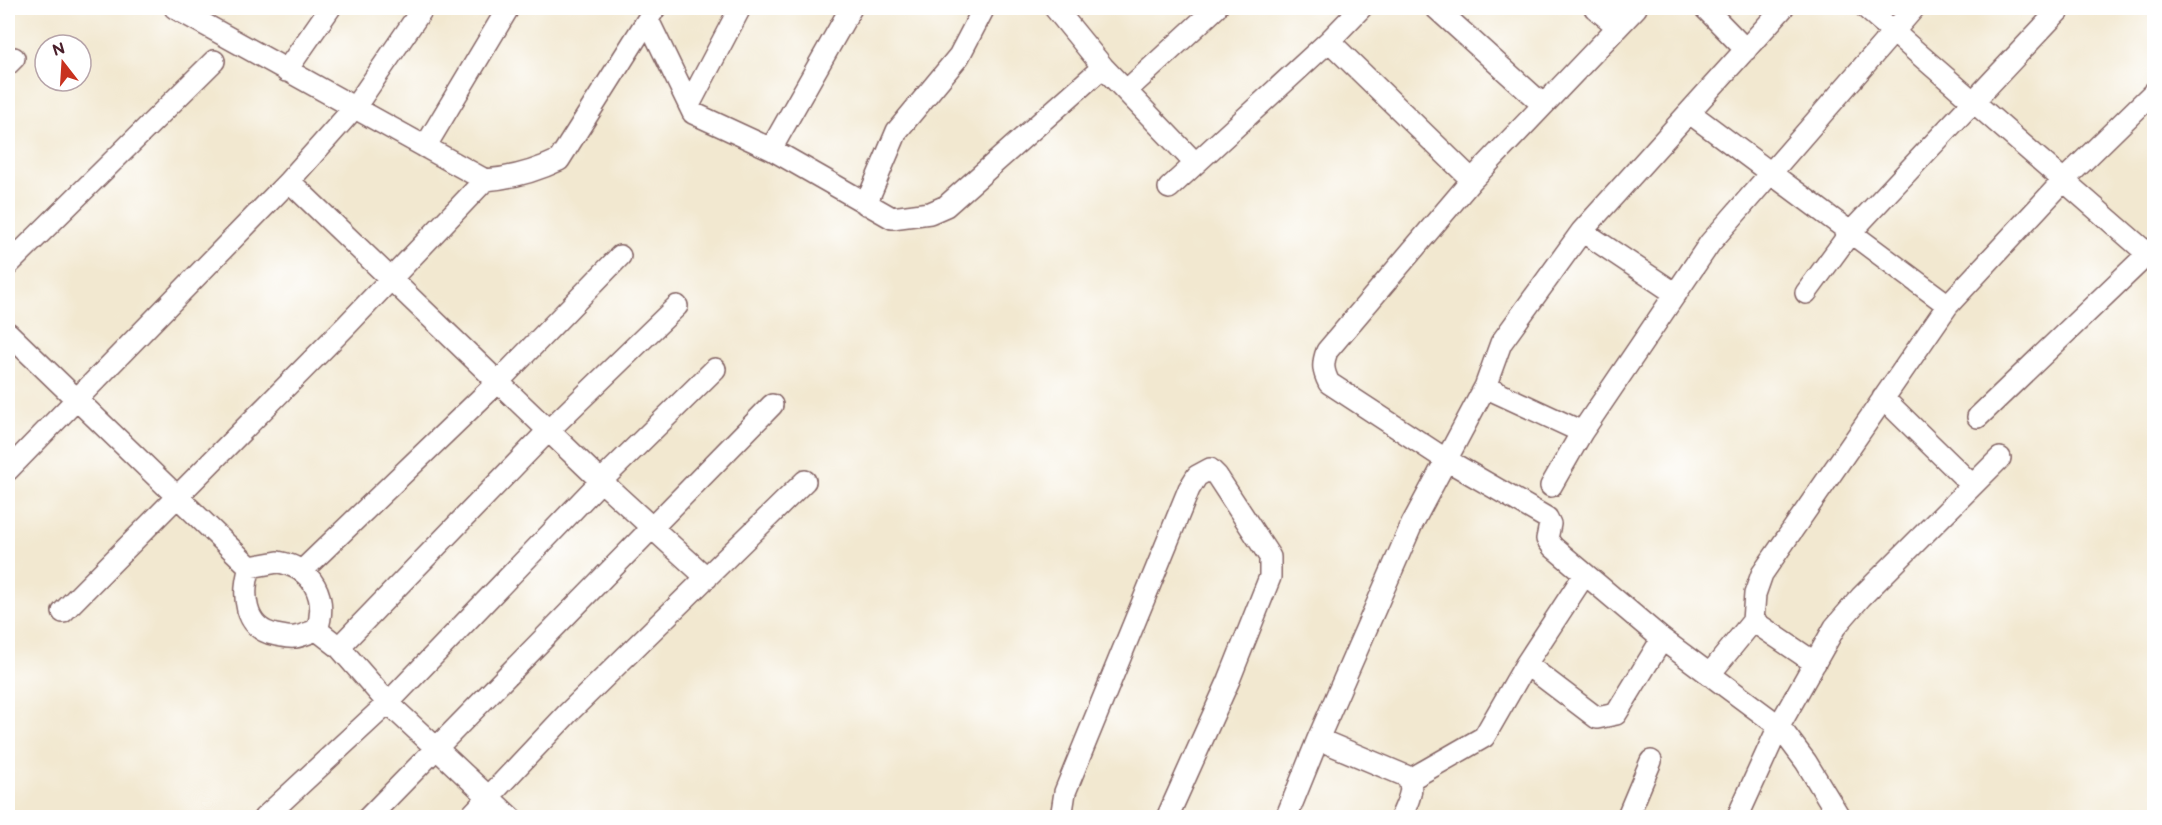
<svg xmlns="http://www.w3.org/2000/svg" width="2162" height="825" viewBox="0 0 2162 825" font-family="'Balsamiq Sans',sans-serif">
  <rect width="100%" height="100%" fill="#fff"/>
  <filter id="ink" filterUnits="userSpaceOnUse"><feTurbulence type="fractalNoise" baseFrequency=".0167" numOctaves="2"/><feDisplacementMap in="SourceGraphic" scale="12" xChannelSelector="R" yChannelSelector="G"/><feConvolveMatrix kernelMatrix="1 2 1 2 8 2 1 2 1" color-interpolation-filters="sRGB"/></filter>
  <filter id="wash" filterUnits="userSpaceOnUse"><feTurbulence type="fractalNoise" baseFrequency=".008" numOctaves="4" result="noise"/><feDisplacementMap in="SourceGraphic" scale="24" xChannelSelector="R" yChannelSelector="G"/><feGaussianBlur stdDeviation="1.35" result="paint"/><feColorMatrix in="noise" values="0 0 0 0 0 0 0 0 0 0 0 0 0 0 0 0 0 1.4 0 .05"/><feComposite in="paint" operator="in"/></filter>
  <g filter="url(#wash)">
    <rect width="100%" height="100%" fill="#f2e8d0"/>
  </g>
  <g filter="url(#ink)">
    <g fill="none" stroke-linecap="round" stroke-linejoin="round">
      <defs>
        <path id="minor" d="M 175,8 L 485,180 C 512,178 534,172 559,160 L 655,8
          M 1055,8 L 1103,67 L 1126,91 L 1216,8
          M 1436,8 L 1542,104
          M 1595,8 L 1617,26
          M 1636,8 L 1472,180 L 1327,351 C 1322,364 1323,371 1329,383 L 1445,459 L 1547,518 L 1550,524 L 1547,539 L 1553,547 L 1662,639 L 1779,726 L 1806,762 L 1840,818
          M 1705,8 L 1746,50
          M 1866,8 L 2148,254
          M 648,20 L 693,113 L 771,149 L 892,218 L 930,213 L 946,206 L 1103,67
          M 1329,41 L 1472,180
          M 8,64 L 14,58
          M 286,71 L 330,8
          M 1126,91 L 1195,163
          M 689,105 L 740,8
          M 1690,113 L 1948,305
          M 425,147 L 507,10
          M 771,149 L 851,8
          M 289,181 L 601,481 L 707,578
          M 1169,188 L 1329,41 L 1361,8
          M 866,204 L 897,131 L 959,56 L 984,8
          M 1582,231 L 1676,294
          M 8,265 L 214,61
          M 1806,293 L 1850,233 L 2061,8
          M 8,333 L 250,567
          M 1485,387 L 1582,432
          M 1883,398 L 1972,485
          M 1978,417 L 2154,248
          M 8,470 L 289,181 L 355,107 L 423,8
          M 1551,486 L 1582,432 L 1710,243 L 1914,8
          M 278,562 C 313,568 328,597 317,630 C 310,632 302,636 295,637 C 289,638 282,636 276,635 C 243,629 242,593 250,567 Z
          M 303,570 L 499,381 L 620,256
          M 63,612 L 347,325 L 485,180
          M 1753,621 L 1815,663
          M 317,630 L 339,647 L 388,703 L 511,818
          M 339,647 L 548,431 L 677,306
          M 1526,664 L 1597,718 L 1616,714 L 1662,639
          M 1709,675 L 1753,621 L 1755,594 L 1762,574 L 1948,305 L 2065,179 L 2154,92
          M 1318,739 L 1412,524 L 1485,387 L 1501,343 L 1582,231 L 1783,8
          M 1409,780 L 1484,737 L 1526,664 L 1585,574
          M 264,818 L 388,703 L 601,481 L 715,369
          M 368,818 L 772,405
          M 469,818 L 567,714 L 805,481
          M 1061,818 L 1065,792 L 1189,489 L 1197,476 L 1210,469 L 1217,476 L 1270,557 L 1270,577 L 1229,680 L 1167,818
          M 1286,818 L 1318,739 L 1406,776 C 1417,788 1406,804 1401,818
          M 1627,818 L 1651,761
          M 1737,818 L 1779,726 L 1835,627 L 1861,597 L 2000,458"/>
      </defs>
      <use href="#minor" stroke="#856565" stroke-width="24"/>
      <use href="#minor" stroke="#fff" stroke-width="21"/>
    </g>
  </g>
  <rect width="2162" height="825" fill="none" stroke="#fff" stroke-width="30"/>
  <g transform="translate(63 63) rotate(343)"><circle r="28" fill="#ffffff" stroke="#b7a5aa" stroke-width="1.5"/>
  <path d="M0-4.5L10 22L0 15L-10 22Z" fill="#c8321e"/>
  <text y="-9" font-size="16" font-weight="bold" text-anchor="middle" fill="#4a1f2b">N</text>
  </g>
</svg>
